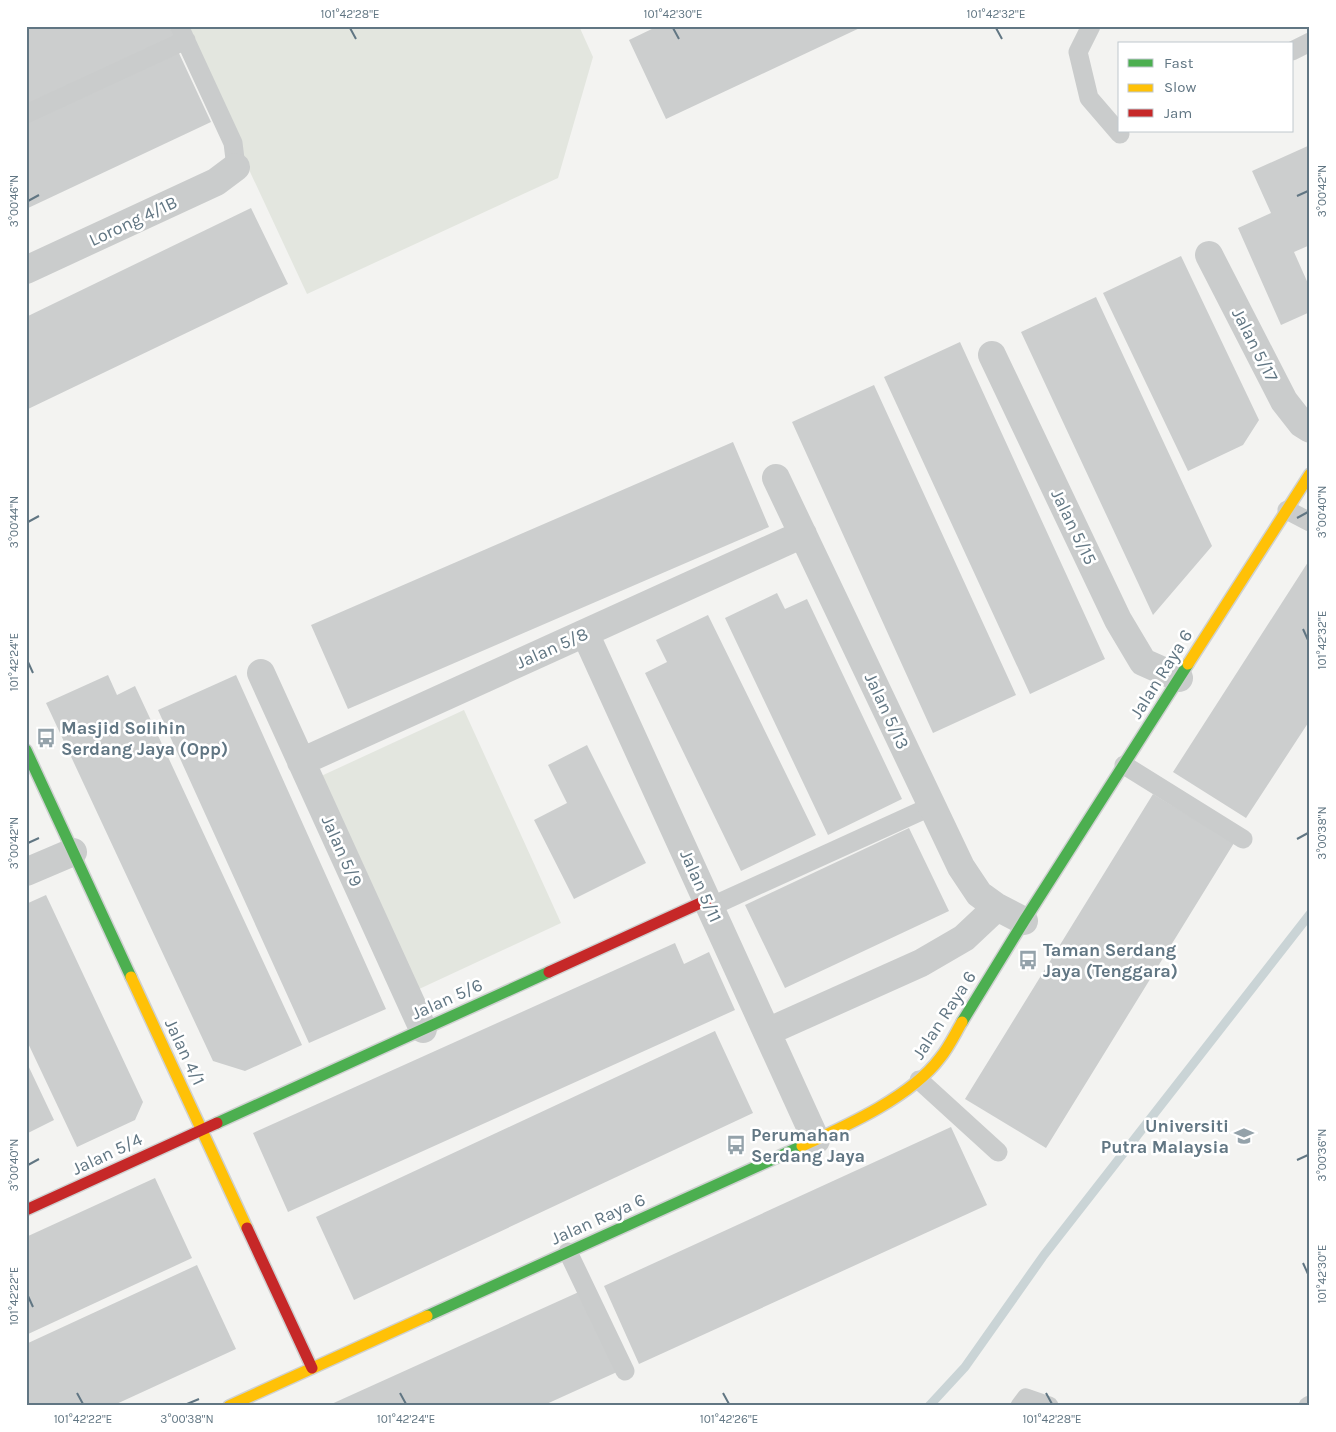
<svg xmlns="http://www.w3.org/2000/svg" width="1336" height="1432" viewBox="0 0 1336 1432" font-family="Karla,sans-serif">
  <rect width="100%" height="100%" fill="#f3f3f1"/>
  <path fill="#e3e6df" d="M 182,26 L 579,26 L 593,57 L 558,178 L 307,294 Z
    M 464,710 L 561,923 L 417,990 L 319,777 Z"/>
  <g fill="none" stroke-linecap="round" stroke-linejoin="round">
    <path stroke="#cad4d6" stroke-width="9" d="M 929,1406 L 965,1367 L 1044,1255 L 1310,914"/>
  </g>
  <path fill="#cccece" d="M 26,26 L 169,26 L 175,39 L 26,108 Z
    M 658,26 L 864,26 L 666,119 L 629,40 Z
    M 177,49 L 211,122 L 26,209 L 26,120 Z
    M 1310,145 L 1310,245 L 1294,252 L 1310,288 L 1310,312 L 1281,325 L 1238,228 L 1271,213 L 1252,171 Z
    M 251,208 L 288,284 L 26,410 L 26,317 Z
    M 1181,256 L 1259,420 L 1243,445 L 1188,471 L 1103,293 Z
    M 1096,297 L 1212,546 L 1153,615 L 1021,332 Z
    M 960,342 L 1105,659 L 1030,694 L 884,377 Z
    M 874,385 L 1016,695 L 933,733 L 792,422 Z
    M 733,442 L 769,527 L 348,709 L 311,625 Z
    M 1310,559 L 1310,720 L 1246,818 L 1173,772 Z
    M 777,593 L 785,609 L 807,599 L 902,799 L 828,835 L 725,618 Z
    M 708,615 L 816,835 L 741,871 L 645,673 L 667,662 L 656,640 Z
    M 108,675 L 117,695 L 135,686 L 302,1045 L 245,1071 L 213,1061 L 46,703 Z
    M 236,675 L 386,1009 L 309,1043 L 158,710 Z
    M 587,745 L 646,863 L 574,899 L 534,820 L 567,803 L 548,765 Z
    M 1153,794 L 1234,843 L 1046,1148 L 965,1099 Z
    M 909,828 L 949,911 L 785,988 L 745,905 Z
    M 46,895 L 143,1102 L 135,1120 L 77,1147 L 26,1039 L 26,904 Z
    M 675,943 L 684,964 L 709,952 L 735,1010 L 288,1212 L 253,1133 Z
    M 715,1031 L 753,1113 L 354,1300 L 316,1217 Z
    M 26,1061 L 54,1120 L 26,1134 Z
    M 951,1127 L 987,1205 L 639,1364 L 604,1286 Z
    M 155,1178 L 192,1258 L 26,1335 L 26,1237 Z
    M 197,1265 L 236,1349 L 112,1406 L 26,1406 L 26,1344 Z
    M 581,1291 L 617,1372 L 542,1406 L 327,1406 Z"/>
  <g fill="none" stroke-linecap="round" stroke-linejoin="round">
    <defs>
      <path id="fast" d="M 26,750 L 131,977
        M 962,1022 L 1024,921 L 1188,664
        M 217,1123 L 549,972
        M 427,1316 L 802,1146"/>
      <path id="slow" d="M 1188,664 L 1310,474
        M 131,977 L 247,1228
        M 802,1146 C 846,1126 911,1097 940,1058 C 949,1047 955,1034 962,1022
        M 229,1406 L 427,1316"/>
      <path id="jam" d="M 549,972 L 707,900
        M 26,1210 L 217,1123
        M 247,1228 L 312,1368"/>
    </defs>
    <use href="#fast" stroke="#cfd1d1" stroke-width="14"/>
    <use href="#slow" stroke="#cfd1d1" stroke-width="14"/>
    <use href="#jam" stroke="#cfd1d1" stroke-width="14"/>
    <path stroke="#cacccc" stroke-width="19" d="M 179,26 L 233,143 L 236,167
      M 1091,26 L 1078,52 L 1089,98 L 1120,134
      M 1292,51 L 1310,42
      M 26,114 L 186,40
      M 1287,510 L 1310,522
      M 1124,765 L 1243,839
      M 710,907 L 932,806
      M 919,1080 L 998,1152
      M 568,1252 L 625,1371
      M 1020,1406 L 1026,1398 L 1049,1406
      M 1308,1406 L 1310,1405"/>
    <path stroke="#cacccc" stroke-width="28" d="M 1209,255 L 1284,401 L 1302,424 L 1310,429
      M 26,270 L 216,182 L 236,167
      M 992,355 L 1118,620 L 1143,662 L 1179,678
      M 776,478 L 961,867 L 979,894 L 997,907 L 1024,921
      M 585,633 L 816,1140
      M 261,673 L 423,1029
      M 301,762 L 803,534
      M 26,872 L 73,852
      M 767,1032 L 921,963 L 964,938 L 997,907"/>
    <use href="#fast" stroke="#4caf50" stroke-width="11"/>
    <use href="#slow" stroke="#ffc107" stroke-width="11"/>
    <use href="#jam" stroke="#c62828" stroke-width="11"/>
  </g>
  <path fill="none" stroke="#617683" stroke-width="2" d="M 350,28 L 356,39M 673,28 L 679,39M 996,28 L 1002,39M 1297,196 L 1308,191M 28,201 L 39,195M 1297,518 L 1308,512M 28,522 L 39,516M 1303,629 L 1308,640M 28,662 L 33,673M 1297,839 L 1308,833M 28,843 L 39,838M 1297,1160 L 1308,1155M 28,1165 L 39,1159M 1303,1263 L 1308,1274M 28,1296 L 33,1307M 77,1393 L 83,1404M 400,1393 L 406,1404M 723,1393 L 729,1404M 1046,1393 L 1052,1404M 187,1404 L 199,1399"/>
  <defs>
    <symbol id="bus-bare" viewBox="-9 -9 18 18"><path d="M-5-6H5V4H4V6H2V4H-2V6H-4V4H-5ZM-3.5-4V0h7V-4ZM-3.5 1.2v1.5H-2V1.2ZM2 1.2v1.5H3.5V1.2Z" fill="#94a2aa" stroke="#fff" stroke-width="2.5" paint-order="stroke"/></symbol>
    <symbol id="university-bare" viewBox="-9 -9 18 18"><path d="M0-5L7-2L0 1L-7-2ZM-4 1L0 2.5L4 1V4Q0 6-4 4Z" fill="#94a2aa" stroke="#fff" stroke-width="2.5" paint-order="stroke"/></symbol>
  </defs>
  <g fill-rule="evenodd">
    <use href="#bus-bare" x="32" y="724" width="28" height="28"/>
    <use href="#bus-bare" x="1014" y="946" width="28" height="28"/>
    <use href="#university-bare" x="1230" y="1122" width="28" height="28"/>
    <use href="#bus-bare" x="722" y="1131" width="28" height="28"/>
  </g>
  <g text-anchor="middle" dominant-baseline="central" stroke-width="5" stroke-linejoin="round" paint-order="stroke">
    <g font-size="18" fill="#617683" stroke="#fff">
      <text transform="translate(133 221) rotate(-25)">Lorong 4/1B</text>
      <text transform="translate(1255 345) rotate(63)">Jalan 5/17</text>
      <text transform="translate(1074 527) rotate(64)">Jalan 5/15</text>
      <text transform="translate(552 648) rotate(-24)">Jalan 5/8</text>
      <text transform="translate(1161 674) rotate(-58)">Jalan Raya 6</text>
      <text transform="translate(887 711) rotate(65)">Jalan 5/13</text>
      <text transform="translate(342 851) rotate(66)">Jalan 5/9</text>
      <text transform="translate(701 886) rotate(66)">Jalan 5/11</text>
      <text transform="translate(447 999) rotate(-24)">Jalan 5/6</text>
      <text transform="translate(944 1015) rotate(-57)">Jalan Raya 6</text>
      <text transform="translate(185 1052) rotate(65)">Jalan 4/1</text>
      <text transform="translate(107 1154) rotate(-25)">Jalan 5/4</text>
      <text transform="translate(598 1219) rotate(-24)">Jalan Raya 6</text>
    </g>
    <g font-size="18" font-weight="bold" fill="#617683" stroke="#fff" text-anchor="start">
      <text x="61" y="728">Masjid Solihin<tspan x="61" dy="21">Serdang Jaya (Opp)</tspan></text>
      <text x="1043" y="950">Taman Serdang<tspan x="1043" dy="21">Jaya (Tenggara)</tspan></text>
      <text x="1229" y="1126" text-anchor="end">Universiti<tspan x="1229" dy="21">Putra Malaysia</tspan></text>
      <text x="751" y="1135">Perumahan<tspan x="751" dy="21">Serdang Jaya</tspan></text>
    </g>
  </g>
  <rect width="1336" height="1432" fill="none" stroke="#ffffff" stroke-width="55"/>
  <rect x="1118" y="42" width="175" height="90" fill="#ffffff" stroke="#c0c8cd"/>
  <rect x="1128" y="59" width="25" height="8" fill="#4caf50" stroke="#c0c8cd"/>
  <text x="1164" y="68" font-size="15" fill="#617683">Fast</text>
  <rect x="1128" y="84" width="25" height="8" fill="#ffc107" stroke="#c0c8cd"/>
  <text x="1164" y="92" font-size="15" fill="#617683">Slow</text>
  <rect x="1128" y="109" width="25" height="8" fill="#c62828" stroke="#c0c8cd"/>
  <text x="1164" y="118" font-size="15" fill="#617683">Jam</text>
  <rect x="28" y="28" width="1280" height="1376" fill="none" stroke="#617683" stroke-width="2"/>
  <g font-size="12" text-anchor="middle" fill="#617683">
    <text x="350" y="18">101°42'28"E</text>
    <text x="673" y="18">101°42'30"E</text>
    <text x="996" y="18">101°42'32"E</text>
    <text transform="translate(1322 191) rotate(-90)" y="4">3°00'42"N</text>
    <text transform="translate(14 201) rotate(-90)" y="4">3°00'46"N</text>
    <text transform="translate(1322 512) rotate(-90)" y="4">3°00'40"N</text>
    <text transform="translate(14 522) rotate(-90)" y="4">3°00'44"N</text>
    <text transform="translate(1322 640) rotate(-90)" y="4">101°42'32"E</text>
    <text transform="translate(14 662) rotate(-90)" y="4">101°42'24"E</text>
    <text transform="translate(1322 833) rotate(-90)" y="4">3°00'38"N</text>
    <text transform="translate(14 843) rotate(-90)" y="4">3°00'42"N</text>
    <text transform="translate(1322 1155) rotate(-90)" y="4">3°00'36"N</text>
    <text transform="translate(14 1165) rotate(-90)" y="4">3°00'40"N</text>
    <text transform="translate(1322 1274) rotate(-90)" y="4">101°42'30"E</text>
    <text transform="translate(14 1296) rotate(-90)" y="4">101°42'22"E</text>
    <text x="83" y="1423">101°42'22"E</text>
    <text x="187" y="1423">3°00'38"N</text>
    <text x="406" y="1423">101°42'24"E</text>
    <text x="729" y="1423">101°42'26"E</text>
    <text x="1052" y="1423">101°42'28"E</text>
  </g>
</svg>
